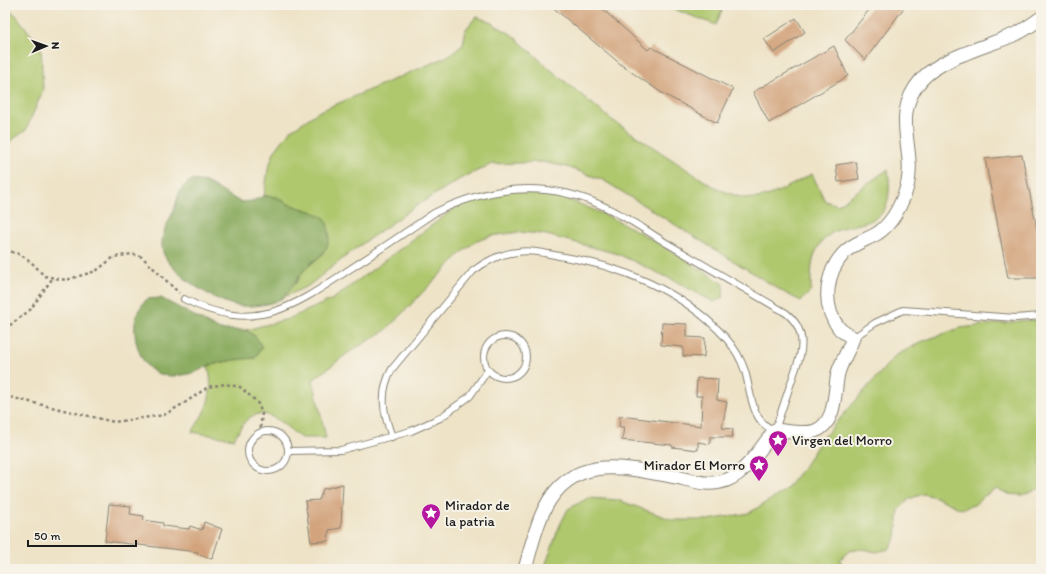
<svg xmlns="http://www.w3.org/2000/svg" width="1046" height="574" viewBox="0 0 1046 574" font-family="Itim,sans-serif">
  <rect width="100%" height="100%" fill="#f7f3e8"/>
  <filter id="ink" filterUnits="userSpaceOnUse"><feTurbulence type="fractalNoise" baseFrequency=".025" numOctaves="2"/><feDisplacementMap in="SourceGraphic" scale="8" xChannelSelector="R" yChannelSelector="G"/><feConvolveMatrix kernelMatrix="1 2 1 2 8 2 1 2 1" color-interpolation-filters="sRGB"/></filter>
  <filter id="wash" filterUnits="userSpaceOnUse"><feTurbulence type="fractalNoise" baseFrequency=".012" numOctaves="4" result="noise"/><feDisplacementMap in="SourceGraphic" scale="16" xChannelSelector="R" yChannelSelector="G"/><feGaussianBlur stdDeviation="0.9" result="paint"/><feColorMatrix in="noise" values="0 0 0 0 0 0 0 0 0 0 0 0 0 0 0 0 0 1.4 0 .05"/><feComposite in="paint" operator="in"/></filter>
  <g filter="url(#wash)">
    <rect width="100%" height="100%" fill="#eee3c7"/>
    <path fill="#afc76d" stroke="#667244" d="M 663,5 L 724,5 L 716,25 Z
      M 5,7 L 16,15 L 41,48 L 43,90 L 26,130 L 5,145 Z
      M 476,17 L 486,20 L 511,34 L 551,70 L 612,120 L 709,184 C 725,192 745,202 763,197 C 779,193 798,181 812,174 L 825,201 L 838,205 L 888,169 C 898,244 846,210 821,243 C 810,257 811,275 811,291 L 801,301 L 785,293 L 603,180 L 567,167 L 543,162 L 492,164 L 460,179 L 416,206 L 355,249 L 308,286 L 278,300 L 297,282 L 303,271 L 323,254 L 313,212 L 288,204 L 277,197 L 264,196 L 268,169 L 274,152 L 290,131 L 318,112 L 446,57 L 463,45 L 466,29 Z
      M 517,188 C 530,190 544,192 556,196 C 618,215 670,250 724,284 L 723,298 L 714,302 L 675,281 L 618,254 L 543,234 L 519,232 L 490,236 L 475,242 L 462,252 L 386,330 L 348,353 L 313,380 L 326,438 L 301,438 C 285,427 263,400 244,423 C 240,428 237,434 234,439 L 192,432 C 207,410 215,392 208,366 L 235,359 L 255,358 L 256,337 L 246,330 L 288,319 L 333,299 L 463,202 Z
      M 1028,320 L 1041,320 L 1041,488 L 1022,495 L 1009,494 L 997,489 L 984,496 L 974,505 L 961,509 L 936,497 L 923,494 L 909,499 L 899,510 L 896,537 L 889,549 L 876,552 L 863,549 L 849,551 L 840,560 L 844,569 L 544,569 L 559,527 L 568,509 L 588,498 L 618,500 L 673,520 L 708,520 L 749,513 L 778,495 L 787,488 L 804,467 L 821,440 L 895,356 L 923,341 L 960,328 Z"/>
    <path fill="#8bac60" stroke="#54643e" d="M 192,180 L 206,182 L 240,202 L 252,201 L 264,196 L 277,197 L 288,204 L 313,212 L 325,218 C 330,229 332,244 322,254 C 318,259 312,261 308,266 C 297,276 293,292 279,300 C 269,305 251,307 240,306 C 218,304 170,274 163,252 C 159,237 167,225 173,212 C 180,195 176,190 192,180 Z
      M 161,298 L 220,330 L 246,330 L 256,337 L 262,347 L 255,358 C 240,359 225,361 210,365 C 205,367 201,370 196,372 C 164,381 144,376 136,341 C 133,323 135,312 147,299 Z"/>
    <g id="blocks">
      <path fill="#d2a37b" d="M 550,5 L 598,5 L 648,50 L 651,47 L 733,89 L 717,123 L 662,93 L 624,67 Z
        M 873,5 L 906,5 L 865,60 L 845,40 Z
        M 796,18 L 805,32 L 774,53 L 764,39 Z
        M 834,46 L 848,76 L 769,123 L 753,92 Z
        M 1022,155 L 1041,249 L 1041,278 L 1008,278 L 985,159 Z
        M 856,162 L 859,179 L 838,182 L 836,165 Z
        M 662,323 L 687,324 L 687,337 L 705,338 L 704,357 L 683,356 L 683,347 L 661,345 Z
        M 697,378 L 718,379 L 717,400 L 727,402 L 722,428 L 733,429 L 732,437 L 710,437 L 710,444 L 698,442 L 698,450 L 672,447 L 672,445 L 622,440 L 624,427 L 619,427 L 620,416 L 701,426 L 702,396 L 696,396 Z
        M 343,484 L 341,528 L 329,530 L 328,541 L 311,542 L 305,501 L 319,500 L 323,489 Z
        M 109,504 L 131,506 L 130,514 L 144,516 L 143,520 L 163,523 L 163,526 L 189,529 L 190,526 L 202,530 L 204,522 L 222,529 L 212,559 L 197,554 L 198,552 L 105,541 Z"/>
    </g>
  </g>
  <g filter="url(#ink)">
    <use href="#blocks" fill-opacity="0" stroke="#858072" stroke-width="1"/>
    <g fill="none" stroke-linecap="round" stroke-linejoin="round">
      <defs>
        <path id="lane" d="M 184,299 C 254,334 291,309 350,269 C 378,251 406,232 434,213 C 489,186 545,179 603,206 C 625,216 647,231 668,244 C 708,267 747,290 786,313 C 800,324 804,339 800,356 L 775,430 C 751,424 751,391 745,371 C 741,359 734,347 725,337 C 683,291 619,265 559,256 C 545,253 531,250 517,252 C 500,254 486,261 473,271 L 392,369 C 379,392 383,413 392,437
          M484 357a21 21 0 1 1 42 0a21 21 0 1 1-42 0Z
          M 853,338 L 875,323 L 903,310 L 1016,318 L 1041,316
          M248 451a20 20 0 1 1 40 0a20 20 0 1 1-40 0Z
          M 288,451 L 341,450 L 411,431 L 440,418 L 470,396 L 488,370"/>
        <path id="street" d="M 525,569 C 531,549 535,527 545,508 C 573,452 627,468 676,477 C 694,481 709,487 727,480 C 747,472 761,447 775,430 C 787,431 804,435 815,431 C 837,423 834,391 838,373 C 842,360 849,350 853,338 C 849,335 842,332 839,328 C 821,306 826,272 844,253 C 853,243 867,240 878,233 C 891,224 900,207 905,193 C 920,152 888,118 921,80 C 941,57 990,46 1018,33 C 1026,29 1034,23 1041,18"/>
      </defs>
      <use href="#lane" stroke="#858072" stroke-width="8"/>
      <use href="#street" stroke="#858072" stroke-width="15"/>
      <path stroke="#858072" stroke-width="2.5" stroke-dasharray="3 3" stroke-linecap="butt" d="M 5,251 C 23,252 33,263 44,276 L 66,280 L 96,271 L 114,257 L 132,254 L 142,257 L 179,293
        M 5,329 L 30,310 L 52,279
        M 5,396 L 114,422 L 164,415 L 186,402 L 208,387 L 225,384 L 240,387 L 257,402 L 262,413 L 260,434"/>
      <use href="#lane" stroke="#fff" stroke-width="6"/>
      <use href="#street" stroke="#fff" stroke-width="13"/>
    </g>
  </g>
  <defs>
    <symbol id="sight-pin" viewBox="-11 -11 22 30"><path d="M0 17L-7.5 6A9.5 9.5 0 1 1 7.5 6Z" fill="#b5179e" stroke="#f7f3e8"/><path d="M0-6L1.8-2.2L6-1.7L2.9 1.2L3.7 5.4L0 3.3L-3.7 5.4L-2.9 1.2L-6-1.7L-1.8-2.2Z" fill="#fff"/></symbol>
  </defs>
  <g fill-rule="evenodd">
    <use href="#sight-pin" x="767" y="429" width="22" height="30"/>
    <use href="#sight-pin" x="748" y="454" width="22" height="30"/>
    <use href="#sight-pin" x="420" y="502" width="22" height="30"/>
  </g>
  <g text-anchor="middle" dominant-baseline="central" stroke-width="4" stroke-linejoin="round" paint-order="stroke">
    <g font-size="14" fill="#1c1c1c" stroke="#f7f3e8" text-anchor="start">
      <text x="792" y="440">Virgen del Morro</text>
      <text x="745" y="465" text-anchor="end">Mirador El Morro</text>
      <text x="445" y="505">Mirador de<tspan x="445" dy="16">la patria</tspan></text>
    </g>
  </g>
  <rect width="1046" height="574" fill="none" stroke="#f7f3e8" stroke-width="20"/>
  <g transform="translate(46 46) rotate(88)" stroke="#f7f3e8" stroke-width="3" paint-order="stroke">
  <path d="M0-3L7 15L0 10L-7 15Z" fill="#1c1c1c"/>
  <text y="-6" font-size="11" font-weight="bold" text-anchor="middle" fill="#1c1c1c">N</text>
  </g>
  <path d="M28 540v6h108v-6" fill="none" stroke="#1c1c1c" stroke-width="2"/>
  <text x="34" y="540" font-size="12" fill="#1c1c1c" stroke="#f7f3e8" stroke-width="3" paint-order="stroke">50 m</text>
</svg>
